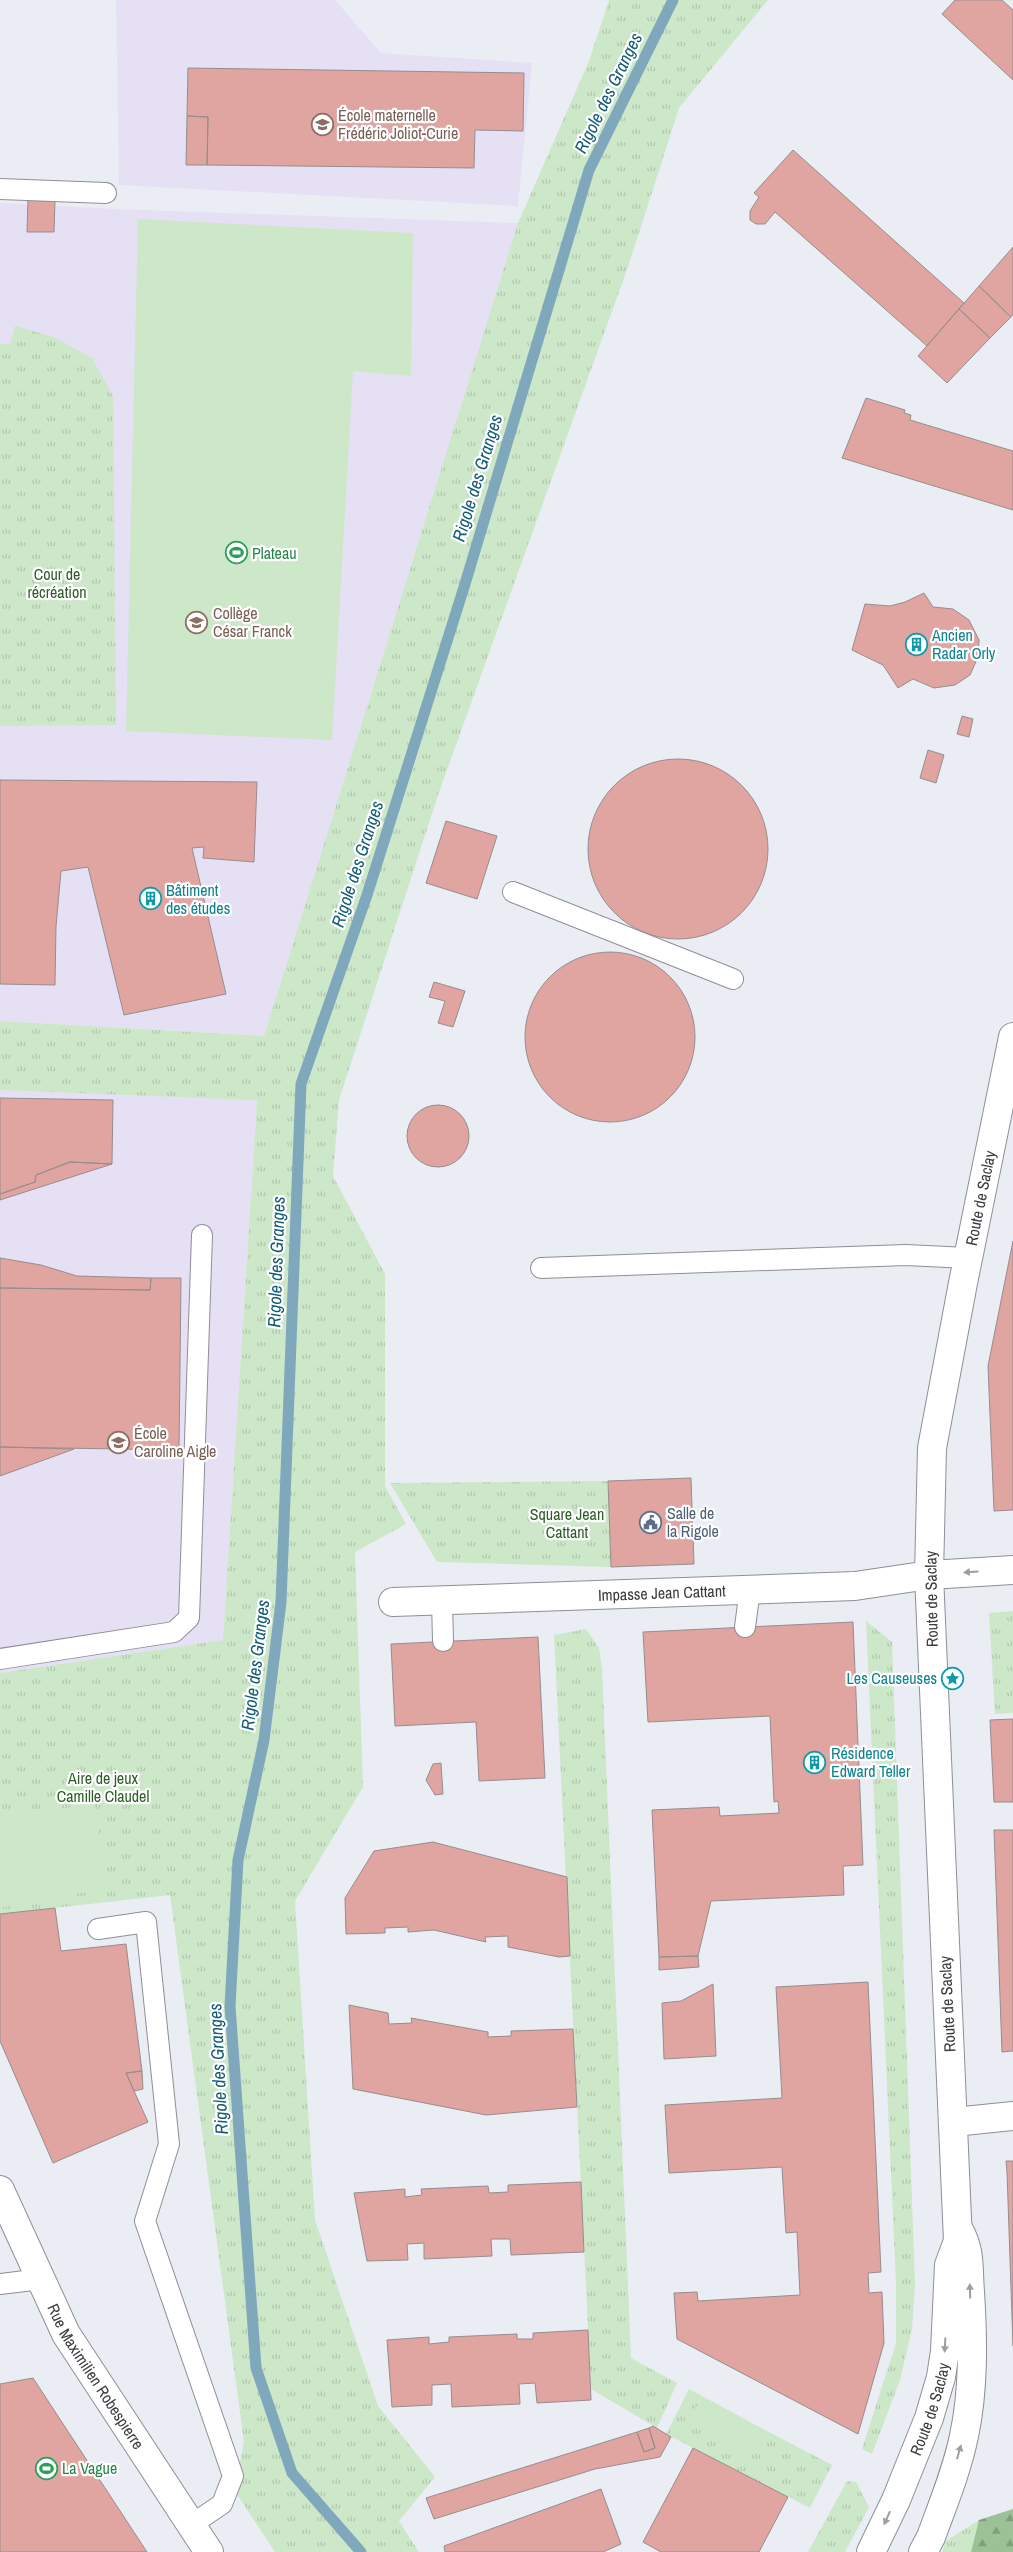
<svg xmlns="http://www.w3.org/2000/svg" width="1013" height="2552" viewBox="0 0 1013 2552" font-family="'Archivo Narrow',sans-serif">
  <defs>
    <pattern id="grass-tufts" width="24" height="20" patternUnits="userSpaceOnUse" patternTransform="scale(1.25)"><rect width="24" height="20" fill="#cde7c9"/><path d="M3 7l-1-3M5 7V3M7 7l1-3M15 17l-1-3M17 17v-4M19 17l1-3" fill="none" stroke="#b1c7ae"/></pattern>
    <pattern id="forest-firs" width="22" height="20" patternUnits="userSpaceOnUse" patternTransform="scale(1.25)"><rect width="22" height="20" fill="#9cc196"/><path d="M5 1l3.5 6h-7zM16 11l3.5 6h-7z" fill="#809e7c"/></pattern>
  </defs>
  <rect width="100%" height="100%" fill="#ebedf5"/>
  <path fill="#e6e0f5" d="M 116,0 L 335,0 L 381,53 L 532,63 L 518,206 L 119,185 Z
    M 0,203 L 116,209 L 518,223 L 264,1036 L 0,1021 Z
    M 0,1090 L 257,1099 L 223,1640 L 0,1673 Z"/>
  <path fill="url(#grass-tufts)" d="M 609,0 L 768,0 L 679,108 L 629,264 L 438,795 L 339,1100 L 333,1176 L 385,1274 L 385,1486 L 406,1524 L 355,1552 L 363,1787 L 295,1901 L 315,2220 L 378,2406 L 435,2477 L 399,2521 L 419,2552 L 275,2552 L 234,2490 L 244,2442 L 170,1895 L 0,1914 L 0,1673 L 223,1640 L 257,1100 L 0,1090 L 0,1021 L 264,1036 L 518,223 L 589,61 Z
    M 15,326 L 54,337 L 92,358 L 113,396 L 116,725 L 0,726 L 0,344 L 10,344 Z
    M 608,1481 L 611,1567 L 437,1562 L 390,1483 Z
    M 1013,1611 L 1013,1713 L 995,1714 L 989,1613 Z
    M 866,1621 L 892,1642 L 915,2284 L 912,2329 L 900,2380 L 872,2454 L 862,2449 L 896,2343 L 896,2283 Z
    M 586,1629 L 599,1648 L 602,1669 L 631,2358 L 677,2383 L 657,2428 L 591,2389 L 554,1635 Z
    M 689,2389 L 702,2396 L 690,2420 L 753,2453 L 765,2430 L 832,2465 L 810,2508 L 666,2434 Z
    M 847,2481 L 856,2482 L 869,2507 L 845,2552 L 808,2552 Z
    M 979,2520 L 971,2552 L 942,2552 L 946,2541 Z"/>
  <path fill="url(#forest-firs)" d="M 1013,2509 L 1013,2552 L 971,2552 L 979,2520 Z"/>
  <path fill="#cde7c9" d="M 138,219 L 413,233 L 411,376 L 353,371 L 332,740 L 126,731 Z
    M 93,1803 L 109,1888 L 0,1908 L 0,1820 Z
    M 702,2396 L 765,2430 L 753,2454 L 689,2420 Z"/>
  <g fill="none" stroke-linecap="round" stroke-linejoin="round">
    <path stroke="#80a8bd" stroke-width="11" d="M 361,2552 L 292,2473 L 256,2368 L 230,2006 L 238,1860 L 264,1740 L 281,1602 L 301,1084 L 367,895 L 465,584 L 589,170 L 673,0"/>
  </g>
  <path fill="#e0a4a1" stroke="#968d8d" d="M 955,0 L 1002,0 L 1013,10 L 1013,80 L 942,14 Z
    M 188,68 L 524,73 L 523,131 L 475,130 L 474,168 L 207,165 L 208,117 L 187,116 Z
    M 187,116 L 208,117 L 207,165 L 186,165 Z
    M 793,150 L 964,303 L 927,346 L 775,212 L 765,224 L 756,224 L 750,220 L 750,211 L 759,197 L 754,193 Z
    M 28,199 L 55,200 L 54,232 L 27,232 Z
    M 1013,247 L 1013,314 L 1011,317 L 979,286 Z
    M 979,286 L 1011,317 L 990,338 L 959,309 Z
    M 959,309 L 990,338 L 947,383 L 918,356 Z
    M 866,398 L 905,410 L 904,413 L 911,415 L 910,420 L 1013,451 L 1013,510 L 842,458 Z
    M 924,593 L 933,607 L 953,609 L 969,620 L 979,640 L 978,657 L 970,675 L 955,685 L 934,688 L 913,679 L 898,688 L 883,665 L 852,650 L 865,604 L 890,606 L 905,602 Z
    M 962,716 L 973,719 L 969,737 L 957,734 Z
    M 928,750 L 944,755 L 936,783 L 920,778 Z
    M588 849a90 90 0 1 1 180 0a90 90 0 1 1-180 0Z
    M 0,780 L 257,782 L 254,862 L 203,858 L 204,847 L 192,848 L 226,994 L 124,1015 L 88,867 L 61,871 L 56,926 L 55,985 L 0,984 Z
    M 446,821 L 497,836 L 477,899 L 426,883 Z
    M525 1037a85 85 0 1 1 170 0a85 85 0 1 1-170 0Z
    M 434,982 L 465,991 L 453,1027 L 438,1023 L 445,1001 L 429,997 Z
    M 0,1098 L 113,1100 L 112,1164 L 70,1162 L 36,1175 L 35,1182 L 0,1194 Z
    M407 1136a31 31 0 1 1 62 0a31 31 0 1 1-62 0Z
    M 70,1162 L 112,1164 L 0,1200 L 0,1194 L 35,1182 L 36,1175 Z
    M 1013,1241 L 1013,1510 L 994,1511 L 988,1366 Z
    M 0,1258 L 41,1265 L 77,1276 L 151,1278 L 150,1290 L 0,1288 Z
    M 151,1278 L 181,1278 L 179,1450 L 0,1447 L 0,1288 L 150,1290 Z
    M 0,1447 L 74,1449 L 0,1476 Z
    M 691,1478 L 694,1564 L 611,1567 L 608,1481 Z
    M 853,1622 L 863,1865 L 843,1866 L 844,1895 L 711,1901 L 698,1956 L 659,1957 L 652,1810 L 719,1807 L 720,1816 L 779,1813 L 778,1801 L 774,1802 L 770,1716 L 648,1722 L 643,1632 Z
    M 538,1637 L 545,1778 L 479,1781 L 476,1722 L 395,1726 L 391,1644 Z
    M 1013,1719 L 1013,1802 L 994,1802 L 990,1720 Z
    M 441,1763 L 443,1794 L 435,1795 L 426,1780 L 433,1764 Z
    M 994,1830 L 1013,1830 L 1013,2051 L 1002,2052 Z
    M 433,1842 L 567,1877 L 570,1956 L 559,1957 L 508,1947 L 508,1936 L 485,1937 L 486,1942 L 434,1930 L 408,1932 L 408,1927 L 385,1928 L 385,1933 L 346,1934 L 345,1898 L 374,1851 Z
    M 55,1908 L 61,1951 L 126,1944 L 142,2071 L 126,2073 L 148,2122 L 53,2163 L 0,2041 L 0,1914 Z
    M 698,1956 L 699,1967 L 659,1970 L 659,1957 Z
    M 868,1982 L 881,2272 L 868,2273 L 869,2293 L 882,2292 L 884,2343 L 858,2434 L 677,2339 L 674,2293 L 697,2292 L 698,2301 L 800,2295 L 797,2232 L 786,2233 L 782,2167 L 669,2173 L 665,2105 L 782,2098 L 776,1987 Z
    M 713,1984 L 716,2056 L 664,2059 L 662,2003 L 681,2001 Z
    M 349,2005 L 388,2013 L 389,2024 L 412,2023 L 411,2018 L 488,2032 L 488,2037 L 511,2036 L 511,2031 L 573,2029 L 577,2107 L 486,2115 L 353,2089 Z
    M 142,2071 L 143,2089 L 134,2091 L 126,2073 Z
    M 1006,2161 L 1013,2161 L 1013,2346 L 1007,2172 Z
    M 581,2182 L 584,2252 L 511,2255 L 510,2239 L 491,2239 L 492,2256 L 424,2259 L 424,2243 L 407,2244 L 408,2260 L 367,2261 L 354,2193 L 405,2189 L 405,2197 L 422,2195 L 421,2189 L 488,2186 L 489,2193 L 508,2192 L 508,2185 Z
    M 588,2330 L 591,2400 L 537,2403 L 535,2383 L 519,2384 L 520,2404 L 452,2407 L 451,2384 L 432,2385 L 432,2405 L 392,2407 L 387,2340 L 429,2337 L 429,2344 L 449,2342 L 449,2337 L 517,2334 L 517,2339 L 533,2339 L 533,2333 Z
    M 33,2378 L 147,2552 L 0,2552 L 0,2384 Z
    M 653,2426 L 671,2437 L 660,2457 L 595,2469 L 434,2519 L 426,2498 L 637,2432 L 644,2452 L 655,2448 L 649,2428 Z
    M 649,2428 L 655,2448 L 644,2452 L 637,2432 Z
    M 693,2448 L 788,2497 L 759,2552 L 661,2552 L 643,2542 Z
    M 601,2489 L 621,2544 L 603,2552 L 445,2552 L 444,2546 Z"/>
  <g fill="none" stroke-linecap="round" stroke-linejoin="round">
    <defs>
      <path id="lane" d="M 0,189 L 106,193
        M 513,892 L 733,979
        M 541,1268 L 906,1255 L 968,1258
        M 442,1600 L 443,1641
        M 745,1627 L 750,1589
        M 0,1659 L 174,1632 L 189,1618 L 202,1235
        M 98,1929 L 146,1922 L 169,2144 L 145,2221 L 233,2476 L 222,2504 L 191,2525
        M 0,2284 L 41,2279"/>
      <g id="street">
        <path id="s1" d="M 393,1602 L 855,1586 L 929,1575 L 1013,1570"/>
        <path d="M 954,2122 L 1013,2116"/>
        <path id="s2" d="M 0,2190 L 66,2334 L 209,2552"/>
      </g>
      <g id="secondary">
        <path id="s3" d="M 871,2552 L 896,2500 L 929,2418 L 941,2377 L 945,2351 L 949,2265 L 958,2241 L 929,1575 L 932,1448 L 963,1283 L 1013,1037"/>
        <path d="M 923,2552 L 931,2537 C 943,2504 957,2470 964,2436 C 974,2389 973,2339 970,2292 C 968,2267 971,2252 959,2230"/>
      </g>
    </defs>
    <use href="#lane" stroke="#8e8f96" stroke-width="22"/>
    <use href="#street" stroke="#8e8f96" stroke-width="30"/>
    <use href="#secondary" stroke="#8e8f96" stroke-width="30"/>
    <use href="#lane" stroke="#fff" stroke-width="20"/>
    <use href="#street" stroke="#fff" stroke-width="28"/>
    <use href="#secondary" stroke="#fff" stroke-width="28"/>
  </g>
  <defs><path id="oneway-solid" d="M-6-.8H1V-3.2L6.5 0L1 3.2V.8H-6Z" transform="scale(1.25)"/></defs>
  <g fill="#9d9e9f">
    <use href="#oneway-solid" transform="translate(971 1572) rotate(176)"/>
    <use href="#oneway-solid" transform="translate(970 2291) rotate(-92)"/>
    <use href="#oneway-solid" transform="translate(945 2345) rotate(93)"/>
    <use href="#oneway-solid" transform="translate(959 2452) rotate(-74)"/>
    <use href="#oneway-solid" transform="translate(887 2518) rotate(114)"/>
  </g>
  <defs>
    <symbol id="school-ring" viewBox="-11 -11 22 22"><circle r="9.5" fill="#fff" stroke="#8d6e63" stroke-width="1.5"/><path d="M0-5L7-2L0 1L-7-2ZM-4 1L0 2.5L4 1V4Q0 6-4 4Z" fill="#8d6e63"/></symbol>
    <symbol id="stadium-ring" viewBox="-11 -11 22 22"><circle r="9.5" fill="#fff" stroke="#2e9e5b" stroke-width="1.5"/><path d="M0-5a6.5 5 0 1 0 0 10a6.5 5 0 1 0 0-10ZM-3.5-1.8h7v3.6h-7Z" fill="#2e9e5b"/></symbol>
    <symbol id="building-ring" viewBox="-11 -11 22 22"><circle r="9.5" fill="#fff" stroke="#0f9aa8" stroke-width="1.5"/><path d="M-4-6H4V6H1V3H-1V6H-4ZM-2.5-4.3h1.7v1.8h-1.7ZM.8-4.3h1.7v1.8H.8ZM-2.5-1h1.7V.8h-1.7ZM.8-1h1.7V.8H.8Z" fill="#0f9aa8"/></symbol>
    <symbol id="civic-ring" viewBox="-11 -11 22 22"><circle r="9.5" fill="#fff" stroke="#5c6f8a" stroke-width="1.5"/><path d="M-.6-6.5H3V-4.5H.6V-3L4-1V1h2V6H-6V1h2V-1L-.6-3ZM-1.2 2.5V6h2.4V2.5Z" fill="#5c6f8a"/></symbol>
    <symbol id="sight-ring" viewBox="-11 -11 22 22"><circle r="9.5" fill="#fff" stroke="#0f9aa8" stroke-width="1.5"/><path d="M0-6L1.8-2.2L6-1.7L2.9 1.2L3.7 5.4L0 3.3L-3.7 5.4L-2.9 1.2L-6-1.7L-1.8-2.2Z" fill="#0f9aa8"/></symbol>
  </defs>
  <g fill-rule="evenodd">
    <use href="#school-ring" x="310" y="112" width="25" height="25"/>
    <use href="#stadium-ring" x="224" y="540" width="25" height="25"/>
    <use href="#school-ring" x="184" y="610" width="25" height="25"/>
    <use href="#building-ring" x="904" y="632" width="25" height="25"/>
    <use href="#building-ring" x="138" y="886" width="25" height="25"/>
    <use href="#school-ring" x="106" y="1430" width="25" height="25"/>
    <use href="#civic-ring" x="638" y="1510" width="25" height="25"/>
    <use href="#sight-ring" x="940" y="1666" width="25" height="25"/>
    <use href="#building-ring" x="802" y="1750" width="25" height="25"/>
    <use href="#stadium-ring" x="34" y="2456" width="25" height="25"/>
  </g>
  <g text-anchor="middle" dominant-baseline="central" stroke-width="4.5" stroke-linejoin="round" paint-order="stroke">
    <g font-size="16" fill="#785e54" stroke="#fff" text-anchor="start">
      <text x="338" y="115">École maternelle<tspan x="338" dy="18">Frédéric Joliot-Curie</tspan></text>
      <text x="213" y="613">Collège<tspan x="213" dy="18">César Franck</tspan></text>
      <text x="134" y="1433">École<tspan x="134" dy="18">Caroline Aigle</tspan></text>
    </g>
    <g font-size="16" fill="#27864d" stroke="#fff" text-anchor="start">
      <text x="252" y="553">Plateau</text>
      <text x="62" y="2468">La Vague</text>
    </g>
    <g font-size="16" fill="#2d5e26" stroke="#fff">
      <text x="57" y="574">Cour de<tspan x="57" dy="18">récréation</tspan></text>
      <text x="567" y="1514">Square Jean<tspan x="567" dy="18">Cattant</tspan></text>
      <text x="103" y="1778">Aire de jeux<tspan x="103" dy="18">Camille Claudel</tspan></text>
    </g>
    <g font-size="16" fill="#0d838f" stroke="#fff" text-anchor="start">
      <text x="932" y="635">Ancien<tspan x="932" dy="18">Radar Orly</tspan></text>
      <text x="166" y="890">Bâtiment<tspan x="166" dy="18">des études</tspan></text>
      <text x="937" y="1678" text-anchor="end">Les Causeuses</text>
      <text x="831" y="1753">Résidence<tspan x="831" dy="18">Edward Teller</tspan></text>
    </g>
    <g font-size="16" fill="#3b3c3f" stroke="#fff">
      <text stroke="none"><textPath href="#s3" startOffset="1375">Route de Saclay</textPath></text>
      <text stroke="none"><textPath href="#s1" startOffset="269">Impasse Jean Cattant</textPath></text>
      <text transform="translate(931 1599) rotate(-91)">Route de Saclay</text>
      <text transform="translate(947 2004) rotate(-93)">Route de Saclay</text>
      <text stroke="none"><textPath href="#s2" startOffset="210">Rue Maximilien Robespierre</textPath></text>
      <text stroke="none"><textPath href="#s3" startOffset="155">Route de Saclay</textPath></text>
    </g>
    <g font-size="16" fill="#4e5e75" stroke="#fff" text-anchor="start">
      <text x="667" y="1513">Salle de<tspan x="667" dy="18">la Rigole</tspan></text>
    </g>
    <g font-size="18" font-style="italic" fill="#135b77" stroke="#fff">
      <text transform="translate(608 93) rotate(-64)">Rigole des Granges</text>
      <text transform="translate(477 478) rotate(-73)">Rigole des Granges</text>
      <text transform="translate(357 864) rotate(-72)">Rigole des Granges</text>
      <text transform="translate(276 1262) rotate(-88)">Rigole des Granges</text>
      <text transform="translate(255 1665) rotate(-83)">Rigole des Granges</text>
      <text transform="translate(218 2069) rotate(-93)">Rigole des Granges</text>
    </g>
  </g>
</svg>
